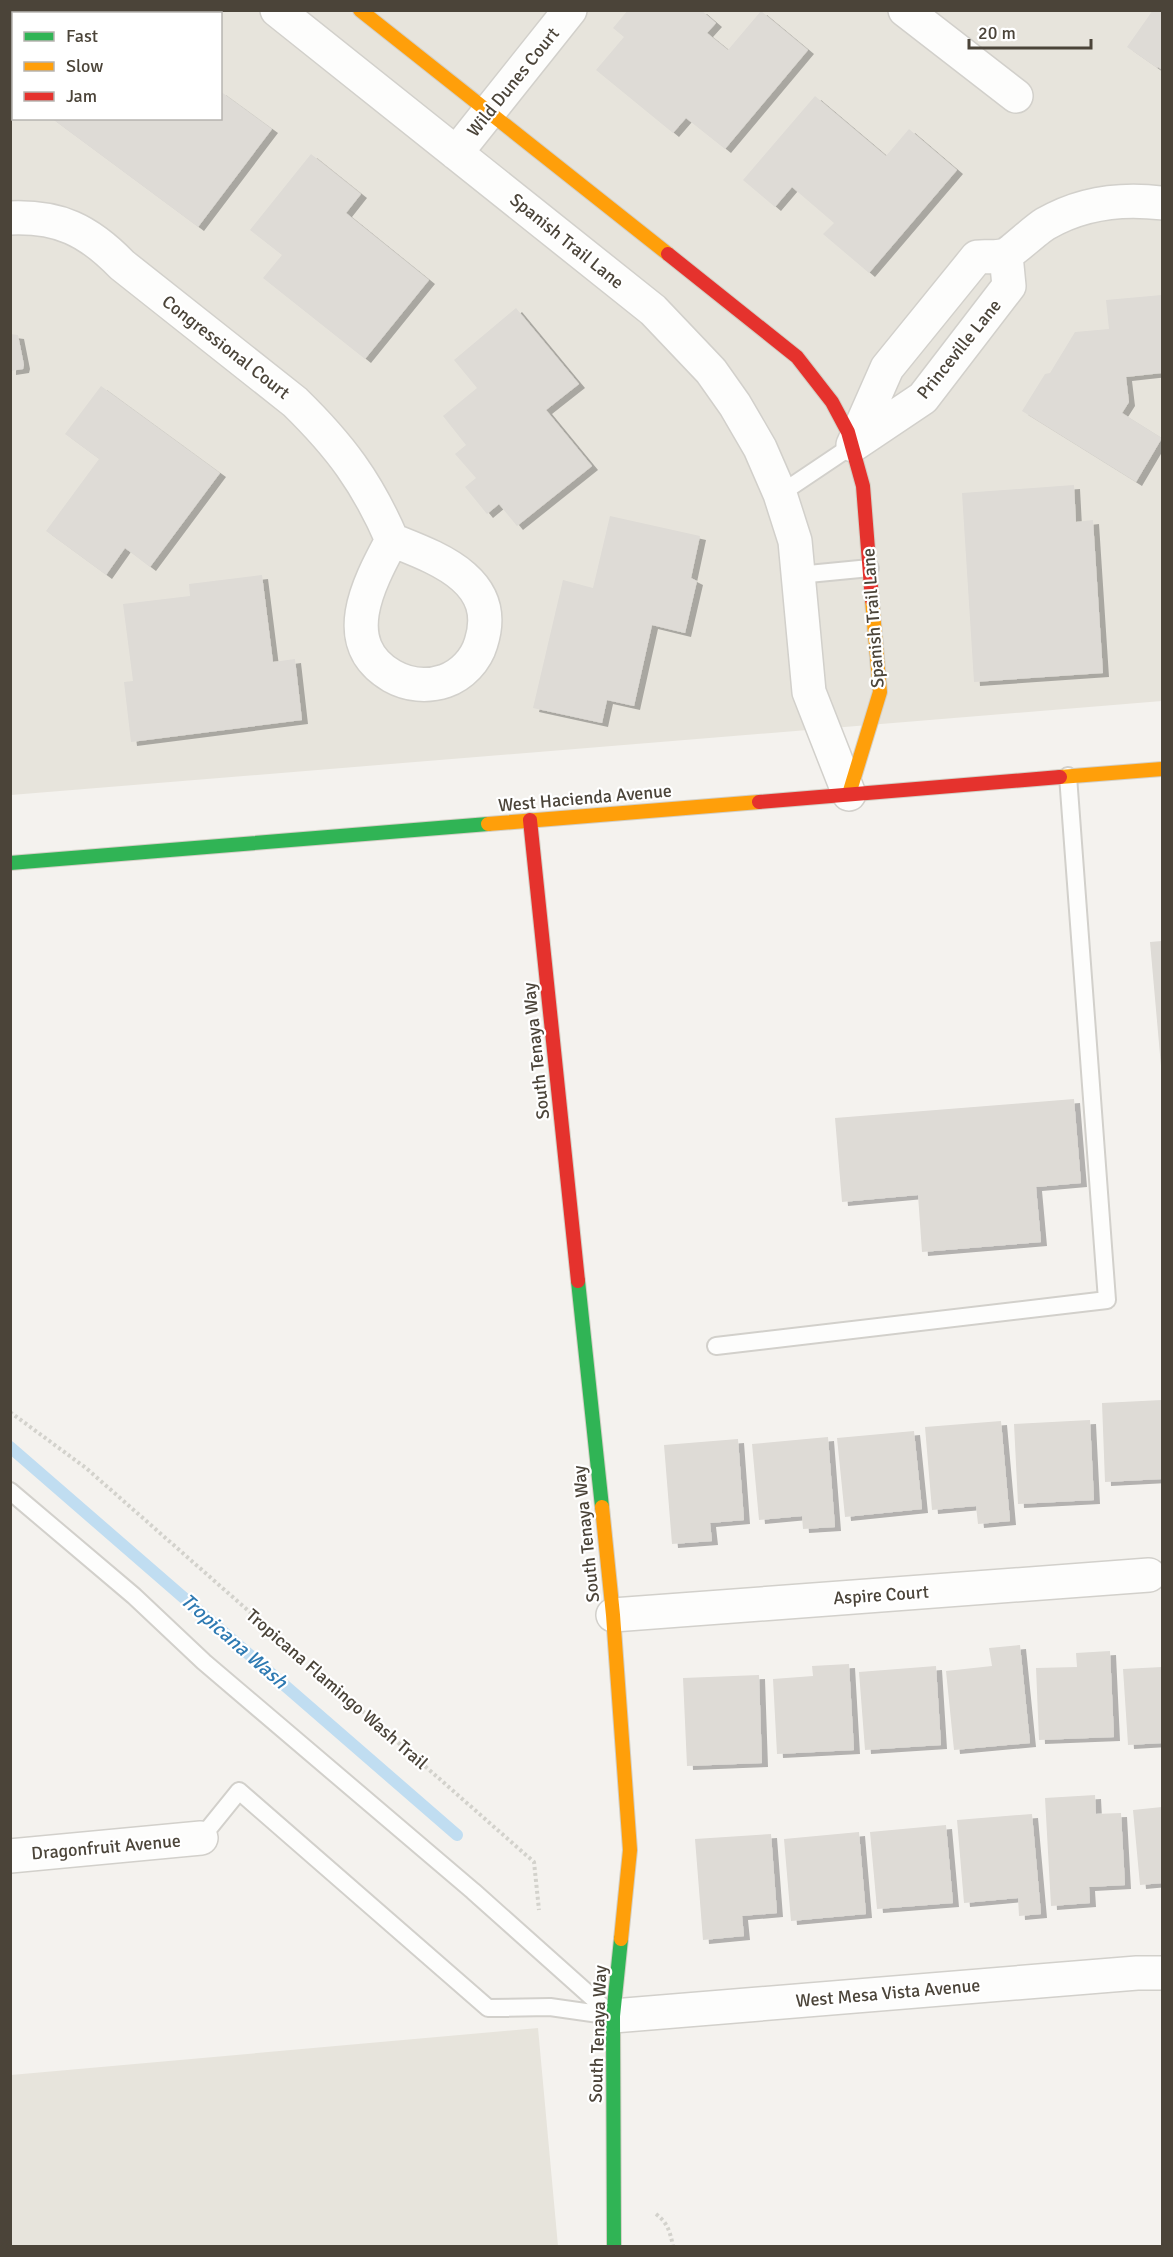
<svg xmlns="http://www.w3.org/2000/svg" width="1173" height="2257" viewBox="0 0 1173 2257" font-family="Signika,sans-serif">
  <defs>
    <filter id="shadow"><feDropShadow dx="6" dy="4" stdDeviation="0" flood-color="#0004"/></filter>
  </defs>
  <rect width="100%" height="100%" fill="#f4f2ee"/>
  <path fill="#e7e4dc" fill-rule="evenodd" d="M 11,11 L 1162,11 L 1162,701 L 11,795 ZM 14,14 L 220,14 L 220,118 L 14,118 Z
    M 538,2028 L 558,2246 L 11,2246 L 11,2075 Z"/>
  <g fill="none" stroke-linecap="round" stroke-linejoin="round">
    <path stroke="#c0ddf1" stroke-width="12" d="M 10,1447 L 457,1835"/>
  </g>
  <path fill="#dedbd6" filter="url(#shadow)" d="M 65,10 L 109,10 L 113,14 L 63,14 Z
    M 628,10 L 701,10 L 716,23 L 707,33 L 728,50 L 761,11 L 808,50 L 725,149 L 686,118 L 673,133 L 596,70 L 624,37 L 613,28 Z
    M 1153,10 L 1162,10 L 1162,70 L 1158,67 L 1157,68 L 1127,47 Z
    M 10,43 L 14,53 L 14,67 L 10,67 Z
    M 10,76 L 14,85 L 14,107 L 10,108 Z
    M 220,91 L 272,129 L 198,227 L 51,118 L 220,118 Z
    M 815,96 L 886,156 L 909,129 L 957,170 L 869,273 L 823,234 L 834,223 L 792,187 L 775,207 L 743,180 Z
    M 311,154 L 361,194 L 346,213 L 429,280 L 365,359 L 263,278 L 282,255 L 250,230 Z
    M 1162,295 L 1162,373 L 1126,377 L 1129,402 L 1122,413 L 1162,438 L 1136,482 L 1022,411 L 1045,374 L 1050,373 L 1075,332 L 1109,329 L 1106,300 Z
    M 516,308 L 579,384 L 546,410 L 592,466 L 517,526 L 499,504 L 487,514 L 465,487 L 476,478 L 455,454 L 466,445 L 443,416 L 477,388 L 454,360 Z
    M 10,334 L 18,335 L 24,365 L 23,369 L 10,371 Z
    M 101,386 L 220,473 L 150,567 L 125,548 L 106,575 L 46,531 L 99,459 L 65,434 Z
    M 1074,485 L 1076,522 L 1093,520 L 1103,673 L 974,682 L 962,493 Z
    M 610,516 L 700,536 L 691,578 L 697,581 L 685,633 L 652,625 L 634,706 L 607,700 L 602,723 L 533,708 L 563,580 L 593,588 Z
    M 262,575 L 273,662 L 295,659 L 302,720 L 131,742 L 124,682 L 133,681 L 123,604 L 190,596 L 189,584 Z
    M 1162,941 L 1162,1066 L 1161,1066 L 1150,942 Z
    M 1074,1099 L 1081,1183 L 1036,1187 L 1041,1242 L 922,1252 L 918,1195 L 842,1202 L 835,1118 Z
    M 1162,1400 L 1162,1479 L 1105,1482 L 1102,1403 Z
    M 1090,1420 L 1094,1500 L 1018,1504 L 1014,1424 Z
    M 1001,1421 L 1010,1521 L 978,1524 L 976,1506 L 932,1510 L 925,1427 Z
    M 914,1431 L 922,1509 L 845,1517 L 837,1438 Z
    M 828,1437 L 835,1527 L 803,1529 L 802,1516 L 759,1520 L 752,1444 Z
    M 738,1439 L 744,1520 L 710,1523 L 712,1541 L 672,1544 L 664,1445 Z
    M 1020,1645 L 1030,1743 L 954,1750 L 946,1671 L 992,1666 L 989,1648 Z
    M 1110,1651 L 1114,1737 L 1039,1740 L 1036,1668 L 1077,1667 L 1076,1653 Z
    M 849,1664 L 854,1750 L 777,1754 L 773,1679 L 813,1676 L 812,1666 Z
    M 936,1666 L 941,1745 L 865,1750 L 859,1672 Z
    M 1162,1667 L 1162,1743 L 1128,1745 L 1123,1669 Z
    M 759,1675 L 762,1763 L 687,1766 L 683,1678 Z
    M 1095,1795 L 1096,1814 L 1121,1813 L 1125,1885 L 1089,1887 L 1090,1903 L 1051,1906 L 1045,1798 Z
    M 1162,1807 L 1162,1883 L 1140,1885 L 1133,1810 Z
    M 1032,1814 L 1041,1914 L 1019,1916 L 1018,1898 L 964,1903 L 957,1820 Z
    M 946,1825 L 953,1903 L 877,1909 L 870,1832 Z
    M 859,1832 L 866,1914 L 791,1921 L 784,1839 Z
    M 771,1834 L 777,1913 L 742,1916 L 744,1936 L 703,1940 L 695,1839 Z"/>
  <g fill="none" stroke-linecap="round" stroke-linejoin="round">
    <defs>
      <path id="lane" d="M 780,494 L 853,445
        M 798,575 L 870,568
        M 716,1346 L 1107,1300 L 1068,776
        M 10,1491 L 134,1596 L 204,1662 L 473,1891 L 613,2016
        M 201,1838 L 239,1791 L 488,2008 L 550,2007 L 613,2016"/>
      <path id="street" d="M 277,10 L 653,310 L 711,371 L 735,405 L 760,448 L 780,494 L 795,541 L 809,692 L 849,794
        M 905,10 L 1016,96
        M 456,153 L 570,10
        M 10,218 C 59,216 88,230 122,265 L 295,402 C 340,446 367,482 392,540 C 437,558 501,580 481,643 C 476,660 462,675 445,681 C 427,687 408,685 392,676 C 336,643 369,583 392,540
        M 853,445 L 887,368 L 977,257 C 985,256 997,258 1005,255 C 1011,253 1035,230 1045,224 C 1081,203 1122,198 1162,203
        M 853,445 L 923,398 L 1009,286 L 1006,255
        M 613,1615 L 1149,1575
        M 10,1856 L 201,1838
        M 613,2016 L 1137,1973 L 1162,1973"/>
      <path id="fast" d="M 10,863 L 488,824
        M 578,1281 L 602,1507
        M 614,2246 L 613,2016 L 621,1939"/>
      <path id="slow" d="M 360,10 L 668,254
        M 1060,777 L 1162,769
        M 849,794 L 880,692 L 872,600
        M 488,824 L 759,802
        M 602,1507 L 613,1615 L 630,1850 L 621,1939"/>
      <path id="jam" d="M 668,254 L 797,357 L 832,402 L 848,432 L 863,486 L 872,600
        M 759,802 L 1060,777
        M 530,820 L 578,1281"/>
    </defs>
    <use href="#lane" stroke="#d2d0cb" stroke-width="20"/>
    <use href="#street" stroke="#d2d0cb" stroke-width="36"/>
    <use href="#fast" stroke="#d3cfc5" stroke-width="16"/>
    <use href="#slow" stroke="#d3cfc5" stroke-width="16"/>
    <use href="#jam" stroke="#d3cfc5" stroke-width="16"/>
    <path stroke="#d3d2cc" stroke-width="4" stroke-dasharray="3 3" stroke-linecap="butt" d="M 10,1412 L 86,1468 L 534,1862 L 539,1910
      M 656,2214 C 668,2223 670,2232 673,2246"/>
    <use href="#lane" stroke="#fdfdfc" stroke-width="16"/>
    <use href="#street" stroke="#fdfdfc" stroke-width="33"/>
    <use href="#fast" stroke="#30b455" stroke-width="14"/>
    <use href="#slow" stroke="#ff9f0a" stroke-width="14"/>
    <use href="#jam" stroke="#e5322d" stroke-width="14"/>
  </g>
  <g text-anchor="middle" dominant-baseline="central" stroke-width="4.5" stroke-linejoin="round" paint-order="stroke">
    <g font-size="18" fill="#4b4439" stroke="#fff">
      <text transform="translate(513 82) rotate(-51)">Wild Dunes Court</text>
      <text transform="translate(567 241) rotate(39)">Spanish Trail Lane</text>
      <text transform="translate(226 347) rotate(38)">Congressional Court</text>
      <text transform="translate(959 349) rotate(-51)">Princeville Lane</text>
      <text transform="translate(873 618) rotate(-94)">Spanish Trail Lane</text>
      <text transform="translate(585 798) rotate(-5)">West Hacienda Avenue</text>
      <text transform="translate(536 1051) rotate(-96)">South Tenaya Way</text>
      <text transform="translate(586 1534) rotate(-96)">South Tenaya Way</text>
      <text transform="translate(881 1595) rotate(-4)">Aspire Court</text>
      <text transform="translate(337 1689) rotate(41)">Tropicana Flamingo Wash Trail</text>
      <text transform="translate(106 1847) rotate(-5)">Dragonfruit Avenue</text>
      <text transform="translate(888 1993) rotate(-5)">West Mesa Vista Avenue</text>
      <text transform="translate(598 2034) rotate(-88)">South Tenaya Way</text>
    </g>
    <g font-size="20" font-style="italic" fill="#2e7ab2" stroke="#fff">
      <text transform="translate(234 1641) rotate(41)">Tropicana Wash</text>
    </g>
  </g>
  <rect width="1173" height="2257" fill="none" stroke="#4b4439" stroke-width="24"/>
  <rect x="12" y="12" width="210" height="108" fill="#ffffff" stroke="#b7b4b0" stroke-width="1.5"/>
  <rect x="24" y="32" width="30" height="9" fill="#30b455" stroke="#b7b4b0" stroke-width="1.5"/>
  <text x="66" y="42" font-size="18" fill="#4b4439">Fast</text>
  <rect x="24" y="62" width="30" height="9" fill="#ff9f0a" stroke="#b7b4b0" stroke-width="1.5"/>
  <text x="66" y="72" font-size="18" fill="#4b4439">Slow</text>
  <rect x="24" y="92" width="30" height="9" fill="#e5322d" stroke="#b7b4b0" stroke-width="1.5"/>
  <text x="66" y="102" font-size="18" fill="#4b4439">Jam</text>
  <path d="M969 39v9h122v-9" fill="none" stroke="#4b4439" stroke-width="3"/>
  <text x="978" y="39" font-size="18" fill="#4b4439" stroke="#ffffff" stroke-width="4.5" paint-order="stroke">20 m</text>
</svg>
